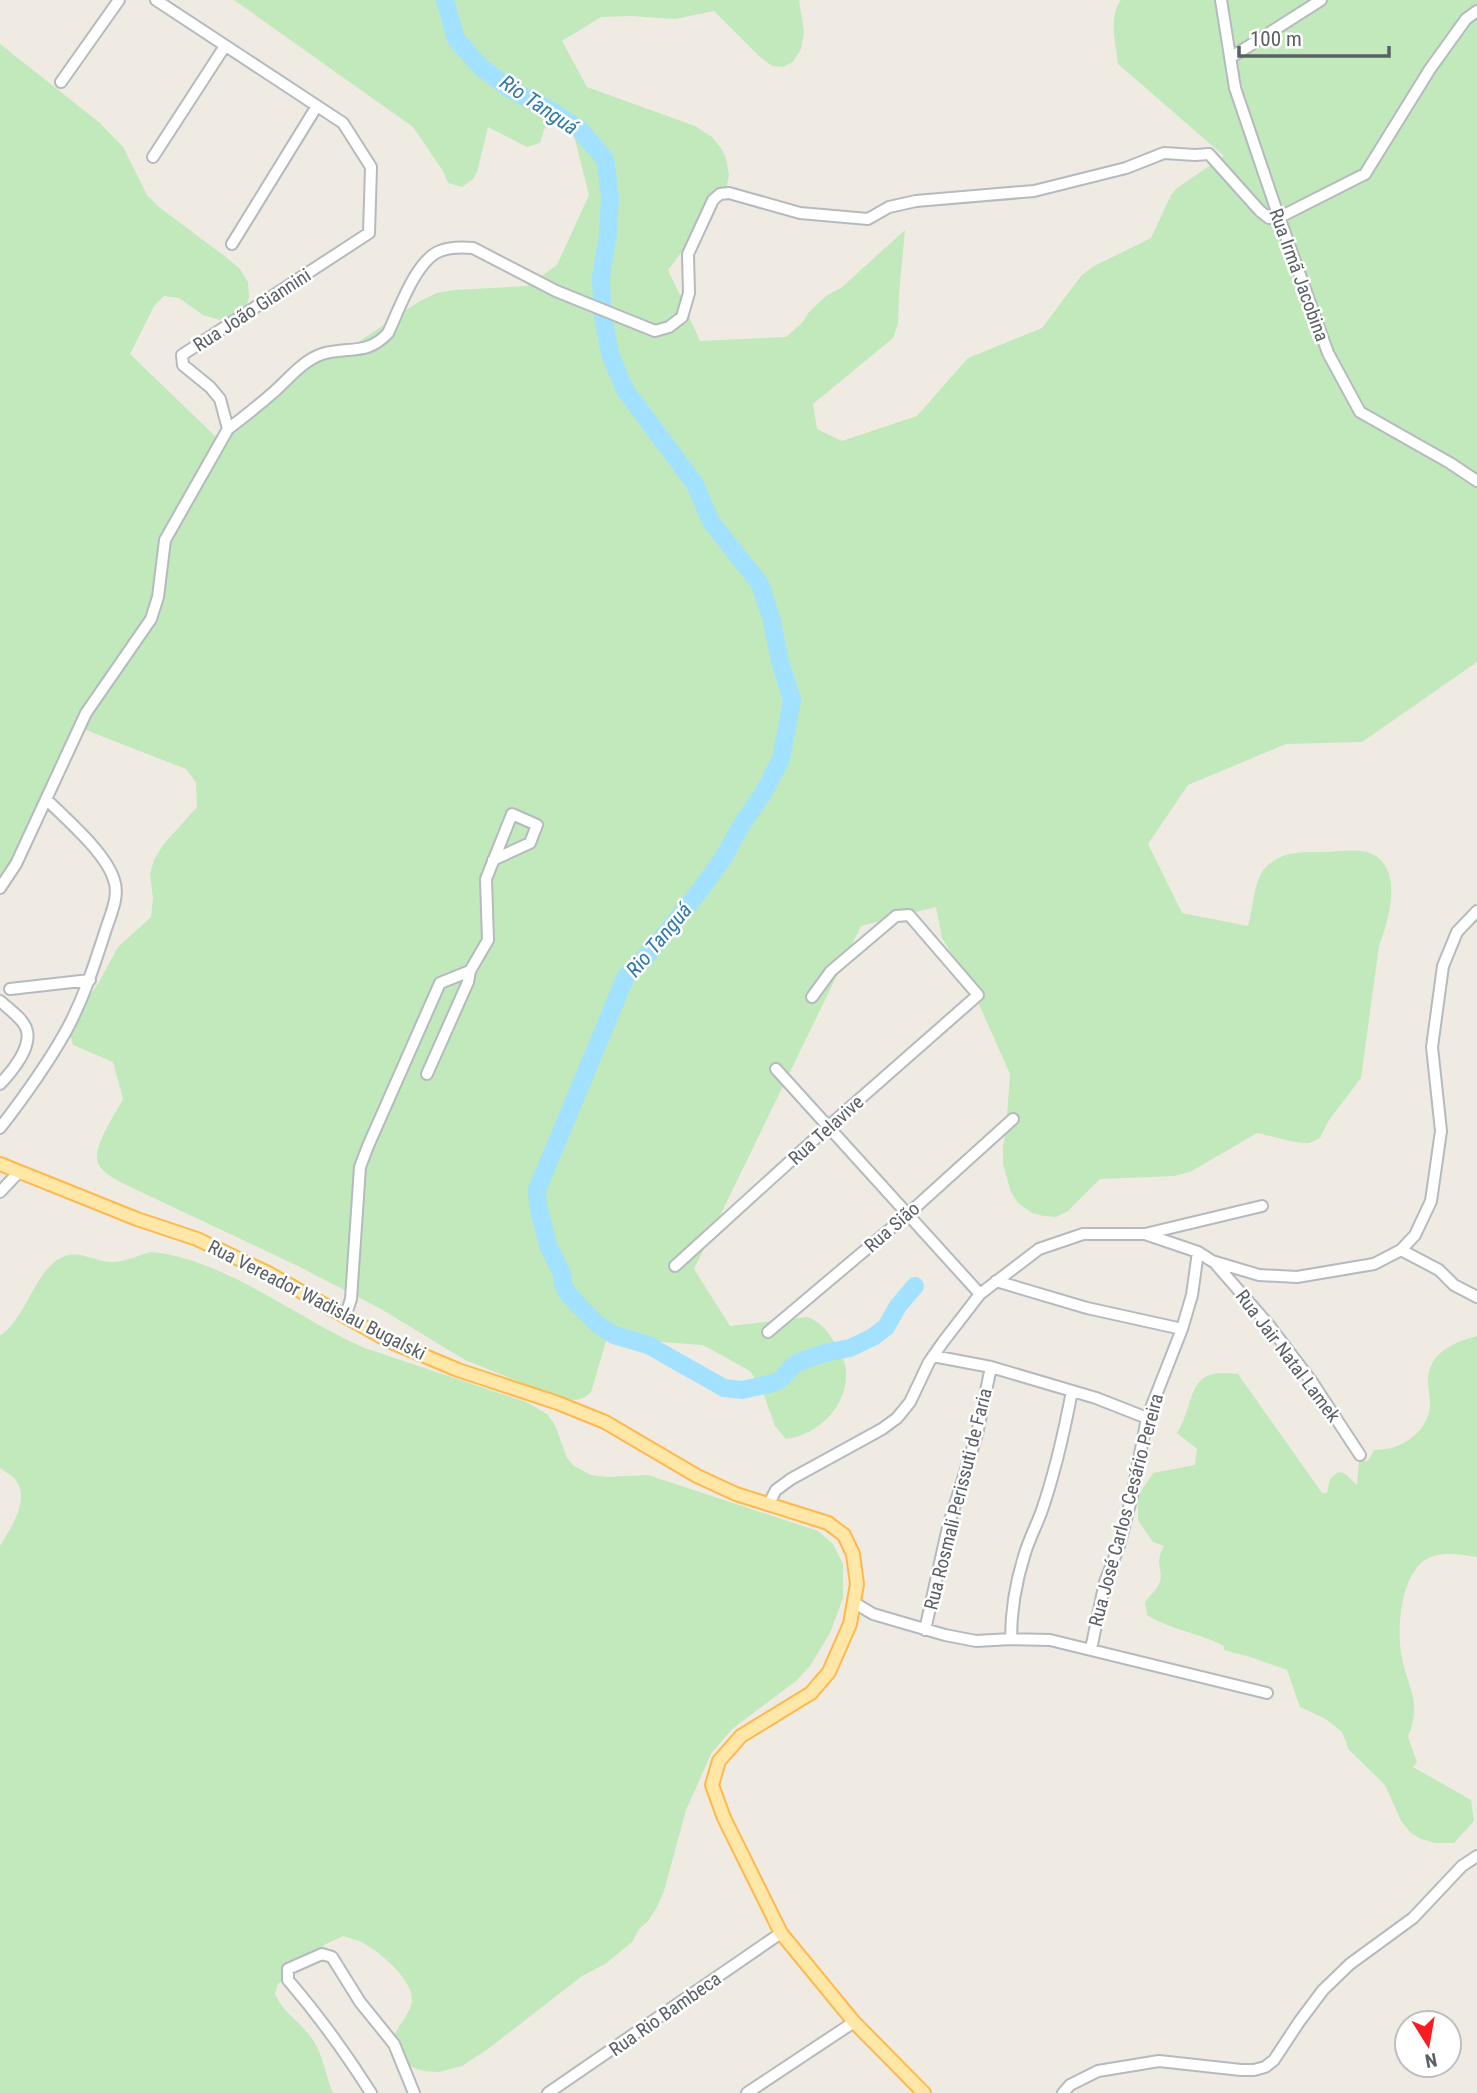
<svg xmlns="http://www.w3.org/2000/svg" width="1477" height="2093" viewBox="0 0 1477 2093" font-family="'Roboto Condensed',sans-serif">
  <rect width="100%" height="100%" fill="#efebe2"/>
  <path fill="#c1e9bb" d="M 234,0 L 799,0 L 804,32 L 801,49 L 793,62 L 783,67 L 772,66 L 759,56 L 714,11 L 675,19 L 631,16 L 601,17 L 562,41 L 587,87 L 695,126 L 712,137 L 721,148 L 726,158 L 729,175 L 726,190 L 718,204 L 668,270 L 679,293 L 688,305 L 690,319 L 700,341 L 786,337 L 802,323 L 809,312 L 826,296 L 842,287 L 905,230 L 899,294 L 898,324 L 893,338 L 813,404 L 817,429 L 842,441 L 917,416 L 968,358 L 1042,328 L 1081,276 L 1092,267 L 1151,238 L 1171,195 L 1177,188 L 1224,156 L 1118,64 C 1116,44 1108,17 1121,0 L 1477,0 L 1477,662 L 1362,742 L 1286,744 L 1188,785 L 1148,844 L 1182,913 L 1248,926 C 1253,910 1254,877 1267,866 C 1283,851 1302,852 1323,852 C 1338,852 1362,847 1376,856 C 1403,874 1388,922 1379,946 L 1361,1078 L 1329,1120 L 1320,1138 C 1317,1139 1313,1142 1309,1143 C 1301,1145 1268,1135 1257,1133 L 1190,1172 L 1174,1176 L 1100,1179 L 1068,1211 L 1056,1217 L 1043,1216 L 1032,1213 L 1018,1203 L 1011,1192 L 1003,1164 L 1003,1147 L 1006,1130 L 1010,1074 L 970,984 L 942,938 L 936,907 L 861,926 L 694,1269 L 730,1326 L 807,1317 C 817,1320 825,1328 831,1337 C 838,1347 846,1360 846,1372 C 848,1406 818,1435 786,1439 L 775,1426 L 761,1387 L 750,1371 L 703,1345 L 607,1338 L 591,1392 C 581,1403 571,1400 558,1397 L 465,1360 L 381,1309 L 298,1266 L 120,1182 C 112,1177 102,1172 98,1163 C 92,1147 116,1113 123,1099 L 113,1062 L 73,1045 L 69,1030 L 76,1016 L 99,982 L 118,947 L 151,917 L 153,898 L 150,874 L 154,860 L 163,845 L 197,807 L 196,782 L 186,769 L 78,727 L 17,862 L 0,882 L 0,44 L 100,123 L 123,147 L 147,195 L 159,207 L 227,258 L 240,269 L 248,282 L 249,298 L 246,307 L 232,317 L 220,320 L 203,315 L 179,298 L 164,296 L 154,306 L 130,354 L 215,436 L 266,402 L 319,357 L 355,344 L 420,301 L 437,293 L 454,290 L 527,286 L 557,265 L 589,195 L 571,124 L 551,119 L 544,130 L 540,143 L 527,147 L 488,127 L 477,172 L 473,179 L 462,187 L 448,183 L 443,171 L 413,127 Z
    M 151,1252 C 226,1259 297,1319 365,1348 L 526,1402 L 547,1414 L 555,1425 L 567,1458 L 574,1466 L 591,1475 L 607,1477 L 648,1475 L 818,1531 L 833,1544 L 843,1564 L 843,1598 L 830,1633 L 810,1666 L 796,1681 L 732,1729 L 711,1754 L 686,1810 L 664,1891 L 657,1907 L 648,1921 L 639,1929 L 632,1942 L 605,1964 L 582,1976 L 488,2049 L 462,2066 L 439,2072 L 423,2071 L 409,2066 L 393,2039 C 397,2026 412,2012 412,2000 C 413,1979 377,1949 359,1941 C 354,1939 348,1938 343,1936 L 324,1945 L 305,1965 L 278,1984 L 275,1994 C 283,2013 302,2023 313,2040 C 323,2055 326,2077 333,2093 L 0,2093 L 0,1546 C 11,1527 32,1498 14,1478 C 10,1474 4,1471 0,1468 L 0,1336 C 27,1318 35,1267 65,1256 C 82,1250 97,1263 114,1262 C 126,1261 140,1255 151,1252 Z
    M 1477,1336 L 1477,1557 C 1463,1555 1447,1552 1433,1556 C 1401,1567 1397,1624 1401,1653 C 1407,1689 1423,1699 1408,1737 L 1417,1762 L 1413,1767 L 1471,1800 L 1474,1821 L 1454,1843 L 1435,1843 L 1421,1839 L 1411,1833 L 1401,1821 L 1385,1785 L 1349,1750 L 1342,1732 L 1326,1719 L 1300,1707 L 1287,1670 L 1250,1657 L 1224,1650 L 1224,1646 C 1200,1633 1170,1630 1147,1615 L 1145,1602 C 1149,1596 1157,1590 1159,1584 C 1165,1571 1153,1565 1164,1546 L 1153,1542 L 1138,1520 L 1138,1496 L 1153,1473 L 1195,1465 L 1197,1449 L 1177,1433 C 1198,1399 1184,1367 1238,1374 L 1322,1493 L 1327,1493 L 1330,1479 L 1338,1472 L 1344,1473 L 1357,1485 L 1359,1461 L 1368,1461 L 1374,1450 C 1399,1451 1426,1434 1430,1408 C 1431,1395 1425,1381 1430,1369 C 1436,1349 1459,1341 1477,1336 Z"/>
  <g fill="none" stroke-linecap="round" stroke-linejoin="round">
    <path stroke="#a2e1ff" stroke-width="18" d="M 445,0 L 456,39 L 481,67 L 511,90 L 547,108 L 579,129 L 605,159 L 610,197 L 608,234 L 601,277 L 602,304
      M 603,316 L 610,354 L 625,390 L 695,484 L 711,522 L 760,584 L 772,621 L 780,662 L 792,700 L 781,759 L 764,792 L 742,824 L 724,857 L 701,889 L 653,949 L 626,976 L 537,1190 L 538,1205 L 548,1245 L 562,1274 L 563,1284 L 568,1294 L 579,1306 L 598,1325 L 614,1335 L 648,1345 L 724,1388 L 742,1390 L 773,1383 L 780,1380 L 793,1366 L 799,1362 L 824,1353 L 850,1348 L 873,1337 L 886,1327 L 898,1306 L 915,1286"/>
    <defs>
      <path id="minor" d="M 1221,0 L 1235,88 L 1274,203 L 1328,353 L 1360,412 L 1450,463 L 1477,481
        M 1230,58 L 1321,0
        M 61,82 L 119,0
        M 153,157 L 225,46
        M 232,244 L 317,106
        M 228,429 C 244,417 260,404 275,391 C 289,378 304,360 322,354 C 349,346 367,356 388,333 C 399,310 416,260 440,251 C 450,247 462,247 473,248 L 556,291 L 655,331 L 669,327 L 682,317 L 689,293 L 688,254 L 713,200 L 720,194 L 729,193 L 800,213 L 868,219 L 889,207 L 916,201 L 1034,191 L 1126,168 L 1164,153 L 1195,155 L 1209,154 L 1260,211 L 1269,218 L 1280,217 L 1365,174 L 1430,69 L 1466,19 L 1477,11
        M 0,888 L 16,864 L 86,713 L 151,619 L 158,597 L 165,540 L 228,429 L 220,399 L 210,387 L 183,365 L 182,355 L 369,233 L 371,167 L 343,123 L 156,0
        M 10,989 L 90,980
        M 0,1001 C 22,1020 37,1028 21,1057 C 15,1067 9,1075 0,1084
        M 776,1069 L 980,1294
        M 427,1074 L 468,982 L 470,971
        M 0,1128 C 24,1097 47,1065 66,1031 C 83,1000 94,966 105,932 C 110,916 120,896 114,880 C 106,853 67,820 46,799
        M 0,1192 L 19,1172
        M 1145,1234 L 1262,1206
        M 1401,1250 L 1439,1270 L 1454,1285 L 1477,1297
        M 1214,1262 L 1268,1324 L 1312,1382 L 1360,1455
        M 675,1266 L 829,1126 L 978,995 L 909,915 L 896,916 L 831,971 L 812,997
        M 996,1281 L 1087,1308 L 1182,1329
        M 345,1317 L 351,1299 L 360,1167 L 368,1146 L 440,983 L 470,971 L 488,940 L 486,879 L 512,814 L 537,825 L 530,843 L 493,860
        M 768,1332 L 908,1214 L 1013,1119
        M 933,1356 L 991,1367 L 1096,1398 L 1147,1418
        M 768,1505 L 776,1490 L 791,1479 L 882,1429 L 897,1418 L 910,1402 L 929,1362 L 943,1342 L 980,1294 L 1039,1249 L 1083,1234 L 1145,1234 L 1198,1252 L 1212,1261 L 1259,1275 L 1297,1277 L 1374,1264 L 1401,1250 L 1415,1235 L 1431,1201 L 1441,1131 L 1432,1047 L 1443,966 L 1457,932 L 1477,911
        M 853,1602 L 873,1614 L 945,1635 L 976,1641 L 1011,1639 L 1050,1640 L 1267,1693
        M 925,1630 L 948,1527 L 977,1434 L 991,1367
        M 1011,1639 C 1011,1610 1016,1581 1025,1553 C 1029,1540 1036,1526 1041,1513 C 1055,1473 1064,1433 1072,1391
        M 1091,1649 L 1105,1582 L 1119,1546 L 1132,1496 L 1147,1418 L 1182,1329 L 1192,1295 L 1198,1252
        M 371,2093 C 345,2052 320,2017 288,1980 L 288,1969 L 322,1954 L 332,1957 L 360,2002 L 394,2044 L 414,2093
        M 548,2093 L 781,1933
        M 747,2093 L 854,2022
        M 1063,2093 L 1070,2085 L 1098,2071 L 1159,2061 L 1241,2070 L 1254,2070 L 1265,2067 L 1274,2060 L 1299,2022 L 1323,1990 L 1350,1964 L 1413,1918 L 1462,1866 L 1477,1856"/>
      <path id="major" d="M 0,1164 L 137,1219 L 197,1239 L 268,1273 L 389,1341 L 458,1370 L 558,1403 L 605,1422 L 697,1476 L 736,1494 L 828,1523 L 844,1535 L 853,1554 L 857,1584 L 850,1624 L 829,1672 L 811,1693 L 741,1736 L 719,1761 L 712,1785 L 724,1818 L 781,1933 L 854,2022 L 924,2093"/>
    </defs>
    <use href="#minor" stroke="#b5babe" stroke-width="14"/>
    <use href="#major" stroke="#ffb84b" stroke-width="16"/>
    <use href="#minor" stroke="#fff" stroke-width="10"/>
    <use href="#major" stroke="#ffe7a7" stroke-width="12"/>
  </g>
  <g text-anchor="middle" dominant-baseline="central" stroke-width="5" stroke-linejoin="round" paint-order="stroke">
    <g font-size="19" fill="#5a6065" stroke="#fff">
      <text transform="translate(1299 275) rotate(70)">Rua Irmã Jacobina</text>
      <text transform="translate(252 310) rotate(-33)">Rua João Giannini</text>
      <text transform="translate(826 1130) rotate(-42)">Rua Telavive</text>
      <text transform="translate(892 1227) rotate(-41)">Rua Sião</text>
      <text transform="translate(317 1300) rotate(27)">Rua Vereador Wadislau Bugalski</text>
      <text transform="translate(1288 1356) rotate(53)">Rua Jair Natal Lamek</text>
      <text transform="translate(958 1499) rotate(-76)">Rua Rosmali Perissuti de Faria</text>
      <text transform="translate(1126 1510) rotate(-75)">Rua José Carlos Cesário Pereira</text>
      <text transform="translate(665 2014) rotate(-35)">Rua Rio Bambeca</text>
    </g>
    <g font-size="21" font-style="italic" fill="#3079a9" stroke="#fff">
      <text transform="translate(539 105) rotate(34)">Rio Tanguá</text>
      <text transform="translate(659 940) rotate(-50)">Rio Tanguá</text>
    </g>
  </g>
  <g transform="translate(1428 2044) rotate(169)"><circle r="33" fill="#ffffff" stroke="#bdbfc1" stroke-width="2"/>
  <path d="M0-5L12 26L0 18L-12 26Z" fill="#fb1b23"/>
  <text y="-10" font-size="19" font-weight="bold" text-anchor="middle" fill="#5a6065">N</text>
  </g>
  <path d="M1239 46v10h150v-10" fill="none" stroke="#5a6065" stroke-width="3.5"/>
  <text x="1250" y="46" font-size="21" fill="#5a6065" stroke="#ffffff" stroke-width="5" paint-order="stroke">100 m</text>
</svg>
